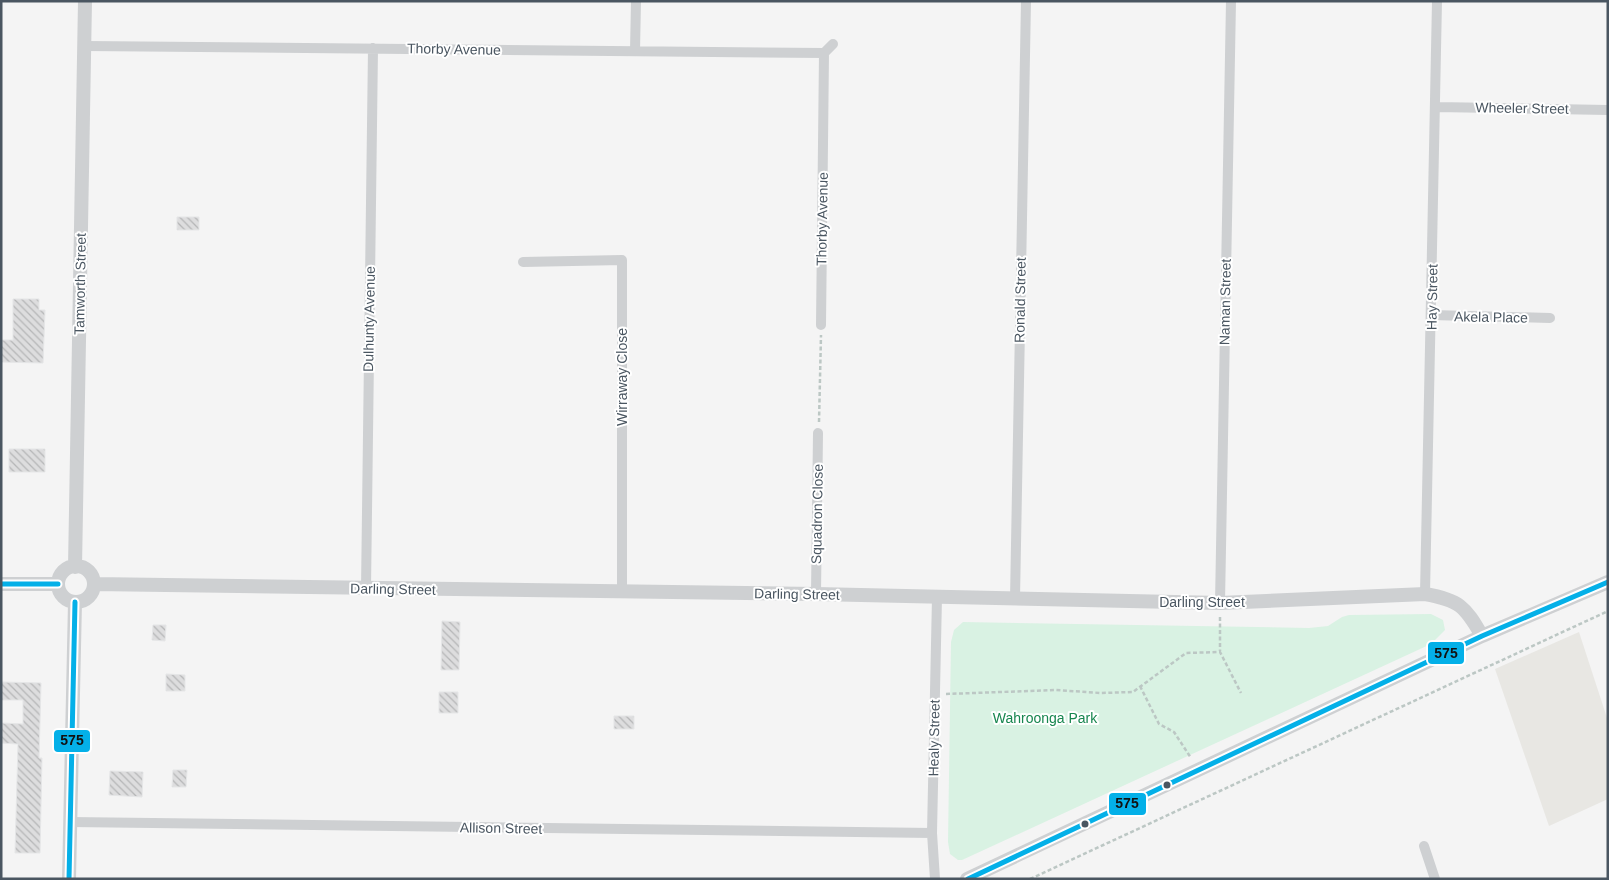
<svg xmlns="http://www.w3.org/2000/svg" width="1609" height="880" viewBox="0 0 1609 880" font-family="Arial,sans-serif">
  <defs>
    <pattern id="building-back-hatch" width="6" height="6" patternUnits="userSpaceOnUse" patternTransform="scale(1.25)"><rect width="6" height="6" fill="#ddddde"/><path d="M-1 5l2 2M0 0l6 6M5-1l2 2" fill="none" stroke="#b5b6b7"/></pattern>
  </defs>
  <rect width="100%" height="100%" fill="#f4f4f4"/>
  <path fill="#e8e7e3" d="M 1579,632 L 1608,721 L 1608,799 L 1549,826 L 1495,669 Z"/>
  <path fill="#d9f2e3" d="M 1431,614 L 1443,620 L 1445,630 L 1431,644 L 962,860 L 958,860 L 950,854 L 948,842 L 951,642 L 954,630 L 963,622 L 1309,628 L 1328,626 L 1342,617 L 1349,615 Z"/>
  <path fill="url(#building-back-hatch)" stroke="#e5e6e7" d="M 177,217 L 199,217 L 199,230 L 177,230 Z
    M 13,299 L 39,299 L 39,310 L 45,310 L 43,363 L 1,362 L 1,340 L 13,340 Z
    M 9,449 L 45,449 L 45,472 L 9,472 Z
    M 442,621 L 460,622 L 459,670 L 441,670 Z
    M 153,625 L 166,625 L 165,641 L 152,640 Z
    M 166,674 L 185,675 L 185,691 L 166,691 Z
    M 1,682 L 41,683 L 39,758 L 42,758 L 40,853 L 15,853 L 18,744 L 1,743 L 1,723 L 23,724 L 23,700 L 1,700 Z
    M 439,692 L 458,692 L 458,713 L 439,713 Z
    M 614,716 L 634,716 L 634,729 L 614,729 Z
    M 173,770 L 187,770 L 186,787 L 172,787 Z
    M 110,771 L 143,772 L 142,797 L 109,795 Z"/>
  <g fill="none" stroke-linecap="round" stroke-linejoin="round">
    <path stroke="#bcc7c4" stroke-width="2.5" stroke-dasharray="4 2.5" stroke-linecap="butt" d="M 819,422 L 821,335
      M 1220,617 L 1220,651
      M 1140,686 L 1159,724 L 1174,732 L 1191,758
      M 946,694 L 1056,690 L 1101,693 L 1133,692 L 1186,653 L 1220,652 L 1241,693
      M 1030,879 L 1608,611"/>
    <path stroke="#ced0d2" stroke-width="10" d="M 85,46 L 824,53
      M 635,51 L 636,1
      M 1436,107 L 1608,110
      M 523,262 L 622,260 L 622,592
      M 1431,315 L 1550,318
      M 821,325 L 824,53 L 833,44
      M 366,589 L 373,48
      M 816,594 L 818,433
      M 1425,594 L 1437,1
      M 1015,599 L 1026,1
      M 1220,603 L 1231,1
      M 70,822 L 932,833
      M 1424,846 L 1435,879
      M 935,879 L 932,833 L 937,597"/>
    <path stroke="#ced0d2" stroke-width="14" d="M58 584a18 18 0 1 1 36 0a18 18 0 1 1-36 0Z
      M 75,567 L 85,1
      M 1,584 L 58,584
      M 94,584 L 816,594 L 1220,603 L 1425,594 C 1459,600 1465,606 1482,636
      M 69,879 L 75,602
      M 967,879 L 1482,636 L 1608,582"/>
    <defs>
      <path id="bus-1" d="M 1,584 L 58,584
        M 69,879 L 75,602
        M 968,879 L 1482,636 L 1608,582"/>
    </defs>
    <use href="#bus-1" stroke="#fff" stroke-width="9"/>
    <use href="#bus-1" stroke="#04b0e8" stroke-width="5"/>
  </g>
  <g fill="#4a5661" stroke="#fff" stroke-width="2">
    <circle cx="1167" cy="785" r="4.5"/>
    <circle cx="1085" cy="824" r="4.5"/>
  </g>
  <g text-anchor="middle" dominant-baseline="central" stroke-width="4" stroke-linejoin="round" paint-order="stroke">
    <g font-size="14" fill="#4a5661" stroke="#fff">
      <text transform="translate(454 49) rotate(1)">Thorby Avenue</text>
      <text transform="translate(1522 108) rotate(1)">Wheeler Street</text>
      <text transform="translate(822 219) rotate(-89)">Thorby Avenue</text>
      <text transform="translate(80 284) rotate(-89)">Tamworth Street</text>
      <text transform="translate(1432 297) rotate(-89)">Hay Street</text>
      <text transform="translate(1020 300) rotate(-89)">Ronald Street</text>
      <text transform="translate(1225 302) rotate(-89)">Naman Street</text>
      <text transform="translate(1491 317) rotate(1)">Akela Place</text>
      <text transform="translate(369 319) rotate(-89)">Dulhunty Avenue</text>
      <text transform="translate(622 377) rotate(-90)">Wirraway Close</text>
      <text transform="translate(817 514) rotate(-89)">Squadron Close</text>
      <text transform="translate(393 589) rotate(1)">Darling Street</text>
      <text transform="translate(797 594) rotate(1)">Darling Street</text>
      <text x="1202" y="602">Darling Street</text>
      <text transform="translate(934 738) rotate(-89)">Healy Street</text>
      <text transform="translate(501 828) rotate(1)">Allison Street</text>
    </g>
    <g font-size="14" fill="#17864f" stroke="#fff">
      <text x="1045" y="718">Wahroonga Park</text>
    </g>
  </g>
  <g stroke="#fff" stroke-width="2">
    <rect x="1427" y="641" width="38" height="24" rx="5" fill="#04b0e8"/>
    <rect x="53" y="729" width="38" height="24" rx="5" fill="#04b0e8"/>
    <rect x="1108" y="792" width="39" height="24" rx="5" fill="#04b0e8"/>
  </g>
  <g font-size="14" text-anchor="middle" font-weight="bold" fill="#111">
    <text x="1446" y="658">575</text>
    <text x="72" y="745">575</text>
    <text x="1127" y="808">575</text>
  </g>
  <rect width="1609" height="880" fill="none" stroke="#4a5661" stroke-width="5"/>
</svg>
